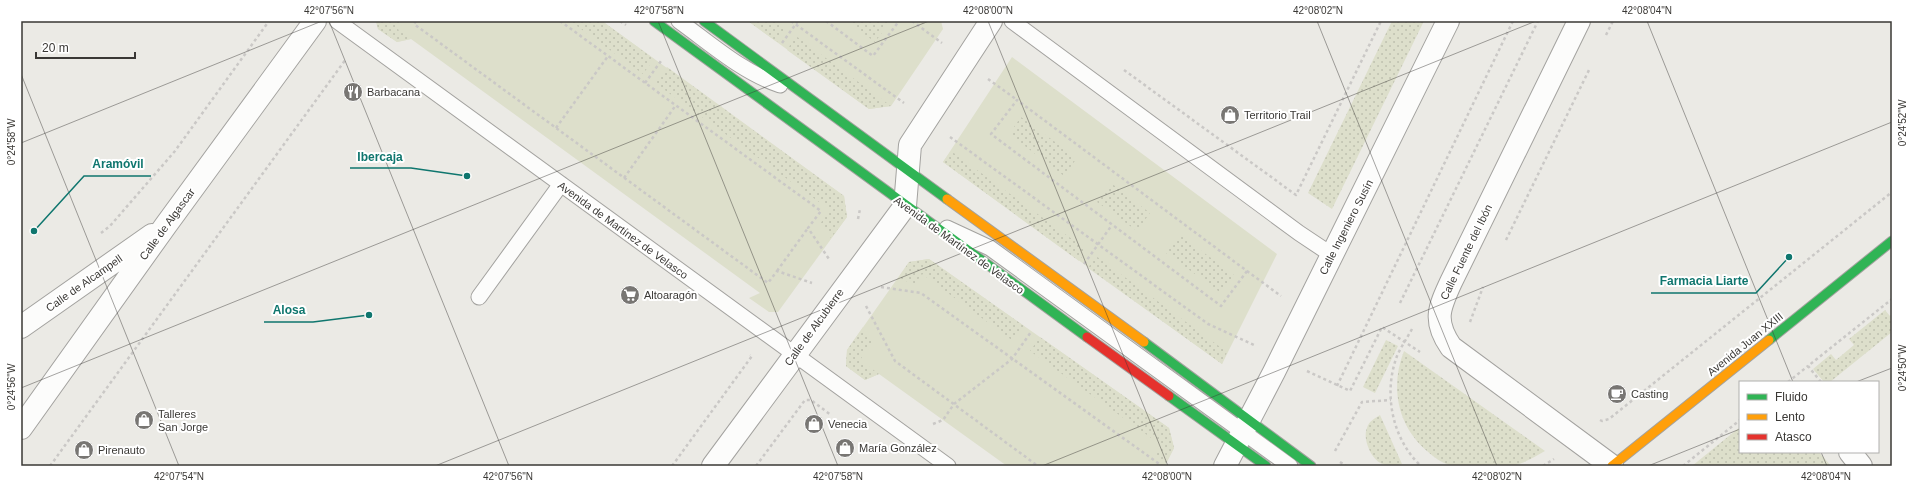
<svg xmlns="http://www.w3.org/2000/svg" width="1913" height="487" viewBox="0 0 1913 487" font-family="Helvetica,sans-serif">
  <defs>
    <pattern id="garden-dots" width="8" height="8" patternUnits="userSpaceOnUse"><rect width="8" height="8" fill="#dddfcb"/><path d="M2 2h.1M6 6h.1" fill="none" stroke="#bec0af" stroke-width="1.8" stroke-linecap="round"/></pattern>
  </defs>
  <rect width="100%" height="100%" fill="#ebeae5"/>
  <path fill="#dddfcb" d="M 376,21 L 602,21 L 844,196 L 847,217 L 778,312 L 769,312 L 749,298 L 760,293 L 411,39 L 397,42 L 378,29 Z
    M 748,21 L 941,21 L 943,29 L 891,106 L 869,109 Z
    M 1012,57 L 1277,254 L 1222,364 L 943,162 Z
    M 929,259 L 1169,428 L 1174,448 L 1165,466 L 1007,466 L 879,374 L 865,380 L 846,366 L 847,350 L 909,262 Z"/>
  <path fill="url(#garden-dots)" d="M 376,21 L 404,21 L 398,30 L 411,39 L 397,42 L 378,29 Z
    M 570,21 L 602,21 L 654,59 L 643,74 Z
    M 748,21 L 776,21 L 786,29 L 777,42 Z
    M 846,21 L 888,21 L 890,22 L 875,42 Z
    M 1392,21 L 1424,21 L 1332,209 L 1308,193 Z
    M 796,36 L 891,106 L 869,109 L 787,50 Z
    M 667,67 L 844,196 L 847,217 L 831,238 L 820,224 L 830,210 L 655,83 Z
    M 1021,117 L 1077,158 L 1064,176 L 1009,134 Z
    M 951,151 L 1087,250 L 1079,261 L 943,162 Z
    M 1111,183 L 1150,213 L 1137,231 L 1097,202 Z
    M 1180,235 L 1234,275 L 1221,293 L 1166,253 Z
    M 1096,256 L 1227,352 L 1222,364 L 1088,268 Z
    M 929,259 L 1024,326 L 1013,341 L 922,274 L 914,285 L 906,281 L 897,280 L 909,262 Z
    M 1885,310 L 1890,316 L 1892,314 L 1892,332 L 1830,382 L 1824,382 L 1813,369 L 1831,354 L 1836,360 L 1854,345 L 1849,339 Z
    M 863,327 L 866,336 L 873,342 L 860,360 L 879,374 L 865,380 L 846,366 L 847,350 Z
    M 1040,337 L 1169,428 L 1174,448 L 1166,463 L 1155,456 L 1161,445 L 1030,351 Z
    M 1386,340 L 1398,346 L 1375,393 L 1363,387 Z
    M 1404,351 L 1545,451 C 1536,456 1525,463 1515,465 C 1506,468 1459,468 1450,465 C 1441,463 1434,457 1427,451 C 1397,426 1390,386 1404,351 Z
    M 1380,415 L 1402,464 C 1396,465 1390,466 1383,464 C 1372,461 1362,439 1367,428 C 1369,421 1374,419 1380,415 Z
    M 1740,427 L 1740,452 L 1819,452 L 1831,466 L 1692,466 Z"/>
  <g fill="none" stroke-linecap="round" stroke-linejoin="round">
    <defs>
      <path id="lane" d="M 337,21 L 948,466
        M 679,21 C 711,44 742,72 780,85
        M 1012,21 L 1299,233 L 1332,255
        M 947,228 L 990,248 L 1290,466
        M 479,297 L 561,184"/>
      <path id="street" d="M 1579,21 L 1451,282 C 1439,308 1433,321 1451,347 L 1612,466
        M 21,327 L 152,235
        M 21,428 L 166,225 L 315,21
        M 1850,452 L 1861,466
        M 713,466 L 905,206 L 910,145 L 991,21
        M 1225,466 L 1274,372 L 1448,21"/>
      <path id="fast" d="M 654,21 L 1087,337
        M 704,21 L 947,199
        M 1769,340 L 1892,241
        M 1144,342 L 1311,466
        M 1169,396 L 1266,466"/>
      <path id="slow" d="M 947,199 L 1144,342
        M 1612,466 L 1769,340"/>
      <path id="jam" d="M 1087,337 L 1169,396"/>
    </defs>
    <use href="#lane" stroke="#a3a29f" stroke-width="17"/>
    <use href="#street" stroke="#a3a29f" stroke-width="24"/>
    <use href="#fast" stroke="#a3a29f" stroke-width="11"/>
    <use href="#slow" stroke="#a3a29f" stroke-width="11"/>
    <use href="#jam" stroke="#a3a29f" stroke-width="11"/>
    <path stroke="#cac8c6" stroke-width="2.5" stroke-dasharray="3 3" stroke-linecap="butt" d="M 416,21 L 414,24 L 768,283 L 777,271 L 812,283
      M 560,21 L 821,211 L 808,228 L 829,259
      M 620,21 L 626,25
      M 791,21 L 904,103
      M 826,21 L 873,56 L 899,21
      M 912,21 L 942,43
      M 1606,35 L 1613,21
      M 782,43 L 798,21
      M 1124,70 L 1296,195 L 1381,21
      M 988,79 L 1017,100
      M 645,83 L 661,61
      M 556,128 L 608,56
      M 950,137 L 1208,324 L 1256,346
      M 624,178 L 676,105
      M 858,219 L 860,209
      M 101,233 L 110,226 L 175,151 L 269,21
      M 1506,240 L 1590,68
      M 1084,264 L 1112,225
      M 777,271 L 808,228
      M 1247,271 L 1221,306 L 991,134 L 1017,100 L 1247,271 L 1281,296
      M 881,287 L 921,293 L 1162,466
      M 1400,303 L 1538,21
      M 866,306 L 895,361 L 1038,466
      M 1470,322 L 1483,287
      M 1412,329 C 1407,338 1401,347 1397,356 C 1383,393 1392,439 1421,466
      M 1307,371 L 1350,391 L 1382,327 L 1420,352
      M 1788,382 L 1808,366
      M 1821,382 L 1808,366 L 1892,299
      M 1337,386 L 1513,21
      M 1600,420 L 1602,421 L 1609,419 L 1892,192
      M 933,424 L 943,420 L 954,404 L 1012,359 L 1031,332
      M 1335,451 L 1362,402 L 1391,400
      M 1340,462 L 1346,466
      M 50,466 L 346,59
      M 672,466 L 752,356 L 750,355
      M 756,466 L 805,400 L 811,400 L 831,415
      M 1543,466 L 1554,459
      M 1683,466 L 1740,420"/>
    <use href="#lane" stroke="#fcfcfb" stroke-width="15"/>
    <use href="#street" stroke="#fcfcfb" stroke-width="22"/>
    <use href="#fast" stroke="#30b455" stroke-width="9"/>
    <use href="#slow" stroke="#ff9f0a" stroke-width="9"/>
    <use href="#jam" stroke="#e5322d" stroke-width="9"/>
  </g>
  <path fill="none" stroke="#3a3835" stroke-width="1" stroke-opacity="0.45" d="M 329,21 L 509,466M 658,21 L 838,466M 988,21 L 1168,466M 1317,21 L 1497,466M 1647,21 L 1793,382M 21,74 L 179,466M 21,143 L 322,21M 1856,382 L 1892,368M 21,388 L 929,21M 1821,452 L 1827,466M 435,466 L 1536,21M 1042,466 L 1892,122M 1648,466 L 1740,429"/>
  <defs>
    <symbol id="restaurant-disc" viewBox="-11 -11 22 22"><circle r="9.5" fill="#787673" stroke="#fff"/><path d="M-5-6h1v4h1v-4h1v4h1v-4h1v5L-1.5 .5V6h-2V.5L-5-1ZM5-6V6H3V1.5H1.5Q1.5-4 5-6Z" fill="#fff"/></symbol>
    <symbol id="shop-disc" viewBox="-11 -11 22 22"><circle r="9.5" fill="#787673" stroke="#fff"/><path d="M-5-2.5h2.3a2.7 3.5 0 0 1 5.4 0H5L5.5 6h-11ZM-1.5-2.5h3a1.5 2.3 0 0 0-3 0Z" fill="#fff"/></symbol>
    <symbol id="supermarket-disc" viewBox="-11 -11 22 22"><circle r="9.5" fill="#787673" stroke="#fff"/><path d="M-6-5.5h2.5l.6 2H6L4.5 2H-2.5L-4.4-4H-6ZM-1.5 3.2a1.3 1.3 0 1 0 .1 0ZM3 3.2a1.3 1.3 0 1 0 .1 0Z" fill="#fff"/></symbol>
    <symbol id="cafe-disc" viewBox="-11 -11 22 22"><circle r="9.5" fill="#787673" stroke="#fff"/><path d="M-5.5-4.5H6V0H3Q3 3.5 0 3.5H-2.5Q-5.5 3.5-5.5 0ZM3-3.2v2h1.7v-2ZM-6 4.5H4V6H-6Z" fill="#fff"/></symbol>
  </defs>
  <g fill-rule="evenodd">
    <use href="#restaurant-disc" x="342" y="81" width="22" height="22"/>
    <use href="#shop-disc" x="1219" y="104" width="22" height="22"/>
    <use href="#supermarket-disc" x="619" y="284" width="22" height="22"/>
    <use href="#cafe-disc" x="1606" y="383" width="22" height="22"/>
    <use href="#shop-disc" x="133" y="409" width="22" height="22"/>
    <use href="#shop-disc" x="803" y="413" width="22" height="22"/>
    <use href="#shop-disc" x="834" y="437" width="22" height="22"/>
    <use href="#shop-disc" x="73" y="439" width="22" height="22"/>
  </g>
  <g text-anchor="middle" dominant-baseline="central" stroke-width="4" stroke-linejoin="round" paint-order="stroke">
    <g font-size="11" fill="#3a3835" stroke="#fff" text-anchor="start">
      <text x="367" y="92">Barbacana</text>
      <text x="1244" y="115">Territorio Trail</text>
      <text x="644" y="295">Altoaragón</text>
      <text x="1631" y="394">Casting</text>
      <text x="158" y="414">Talleres<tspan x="158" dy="13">San Jorge</tspan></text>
      <text x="828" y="424">Venecia</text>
      <text x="859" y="448">María González</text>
      <text x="98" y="450">Pirenauto</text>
    </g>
    <g font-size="11" fill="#3a3835" stroke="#fff">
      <text transform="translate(167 224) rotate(-54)">Calle de Algascar</text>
      <text transform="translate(1346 227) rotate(-63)">Calle Ingeniero Susín</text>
      <text transform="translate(623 230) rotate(36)">Avenida de Martínez de Velasco</text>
      <text transform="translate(959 245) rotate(36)">Avenida de Martínez de Velasco</text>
      <text transform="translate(1466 252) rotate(-64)">Calle Fuente del Ibón</text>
      <text transform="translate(84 283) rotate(-35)">Calle de Alcampell</text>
      <text transform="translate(814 327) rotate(-54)">Calle de Alcubierre</text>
      <text transform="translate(1745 344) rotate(-39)">Avenida Juan XXIII</text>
    </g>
  </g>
  <path fill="none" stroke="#0f766e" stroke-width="1.5" d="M467 176L411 168H350M34 231L84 176H151M1789 257L1756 293H1651M369 315L313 322H264"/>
  <g fill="#0f766e" stroke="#fff" stroke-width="1.5">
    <circle cx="467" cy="176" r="4"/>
    <circle cx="34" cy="231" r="4"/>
    <circle cx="1789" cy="257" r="4"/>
    <circle cx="369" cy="315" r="4"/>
  </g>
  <g font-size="12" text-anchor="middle" font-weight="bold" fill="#0f766e" stroke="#fff" stroke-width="4" stroke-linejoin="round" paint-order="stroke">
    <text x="380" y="161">Ibercaja</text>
    <text x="118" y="168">Aramóvil</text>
    <text x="1704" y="285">Farmacia Liarte</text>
    <text x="289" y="314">Alosa</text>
  </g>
  <rect width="1913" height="487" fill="none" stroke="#ffffff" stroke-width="44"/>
  <rect x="1739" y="381" width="140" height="72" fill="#ffffff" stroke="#b0afae"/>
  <rect x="1747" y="394" width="20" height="6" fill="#30b455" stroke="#b0afae"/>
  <text x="1775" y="401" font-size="12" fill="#3a3835">Fluido</text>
  <rect x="1747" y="414" width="20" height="6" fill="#ff9f0a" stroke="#b0afae"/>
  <text x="1775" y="421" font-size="12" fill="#3a3835">Lento</text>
  <rect x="1747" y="434" width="20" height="6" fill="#e5322d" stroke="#b0afae"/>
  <text x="1775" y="441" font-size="12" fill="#3a3835">Atasco</text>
  <path d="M36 52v6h99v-6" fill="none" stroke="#3a3835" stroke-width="2"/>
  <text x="42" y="52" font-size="12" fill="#3a3835" stroke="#ffffff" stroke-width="3" paint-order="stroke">20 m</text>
  <rect x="22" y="22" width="1869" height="443" fill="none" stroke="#3a3835" stroke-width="1.5"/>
  <g font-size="10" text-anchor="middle" fill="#3a3835">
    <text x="329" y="14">42°07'56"N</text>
    <text x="659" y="14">42°07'58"N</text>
    <text x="988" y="14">42°08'00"N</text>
    <text x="1318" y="14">42°08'02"N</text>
    <text x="1647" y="14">42°08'04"N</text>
    <text transform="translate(1902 123) rotate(-90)" y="4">0°24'52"W</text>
    <text transform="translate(11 142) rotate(-90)" y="4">0°24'58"W</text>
    <text transform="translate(1902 368) rotate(-90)" y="4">0°24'50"W</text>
    <text transform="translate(11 387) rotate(-90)" y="4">0°24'56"W</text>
    <text x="179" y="480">42°07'54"N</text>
    <text x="508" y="480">42°07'56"N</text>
    <text x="838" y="480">42°07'58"N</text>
    <text x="1167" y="480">42°08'00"N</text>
    <text x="1497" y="480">42°08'02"N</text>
    <text x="1826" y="480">42°08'04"N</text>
  </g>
</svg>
